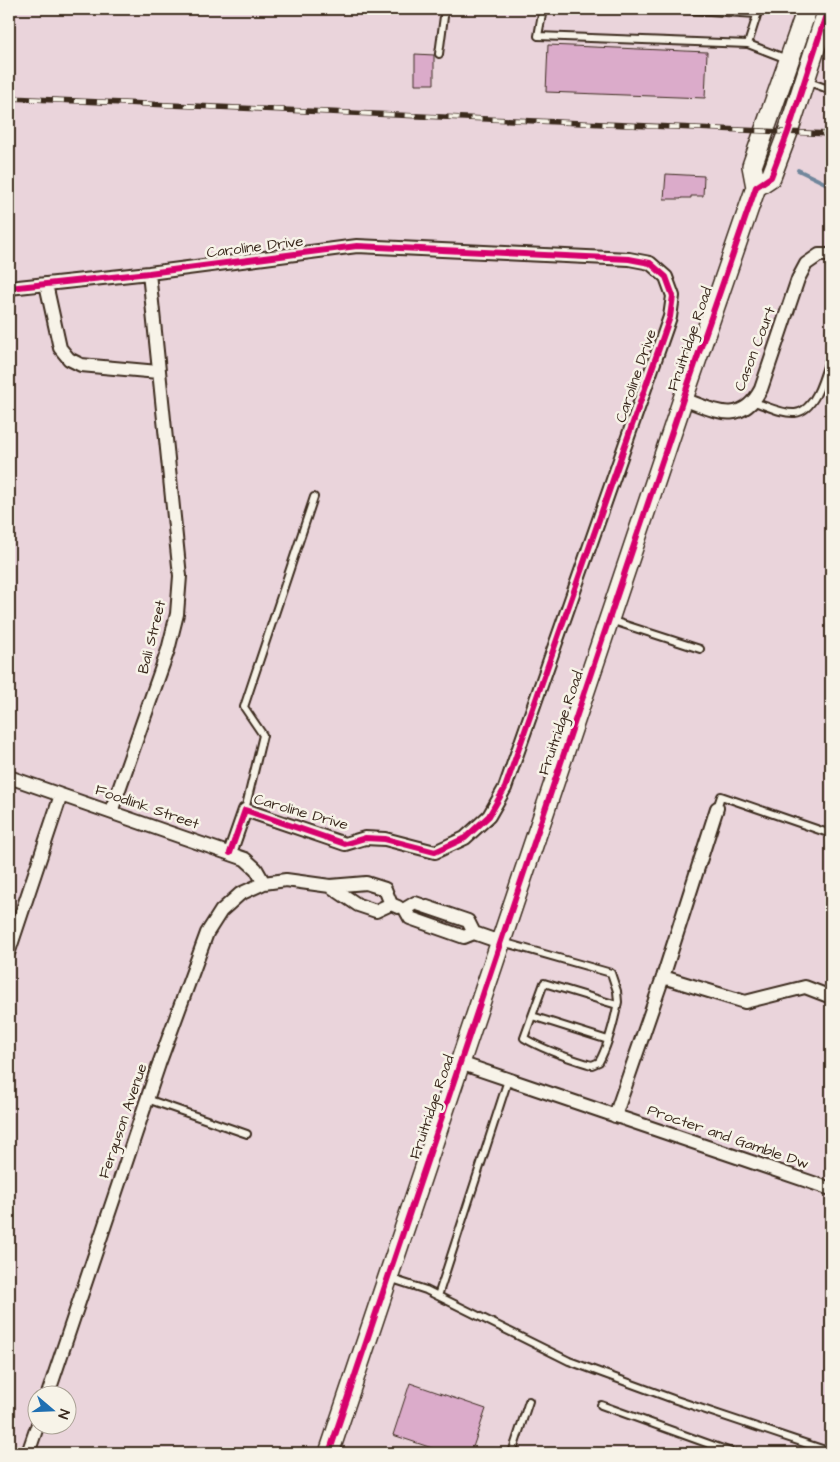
<svg xmlns="http://www.w3.org/2000/svg" width="840" height="1462" viewBox="0 0 840 1462" font-family="'Architects Daughter',sans-serif">
  <rect width="100%" height="100%" fill="#f1e5e2"/>
  <filter id="ink" filterUnits="userSpaceOnUse"><feTurbulence type="fractalNoise" baseFrequency=".02" numOctaves="2"/><feDisplacementMap in="SourceGraphic" scale="10" xChannelSelector="R" yChannelSelector="G"/><feConvolveMatrix kernelMatrix="1 2 1 2 8 2 1 2 1" color-interpolation-filters="sRGB"/></filter>
  <g filter="url(#ink)">
    <path fill="#ead4db" fill-rule="evenodd" d="M 9,9 L 831,9 L 831,1453 L 9,1453 ZM 38,1394 L 68,1394 L 68,1424 L 38,1424 Z"/>
    <g fill="none" stroke-linecap="round" stroke-linejoin="round">
      <path stroke="#71879c" stroke-width="4" d="M 798,170 L 831,186"/>
    </g>
    <path fill="#dbabca" stroke="#3b2a1e" d="M 548,45 L 707,52 L 705,98 L 546,92 Z
      M 415,54 L 434,55 L 434,84 L 415,84 Z
      M 666,174 L 704,176 L 703,196 L 691,196 L 691,198 L 681,198 L 681,199 L 664,199 Z
      M 410,1383 L 486,1409 L 471,1453 L 447,1453 L 393,1435 Z"/>
    <g fill="none" stroke-linecap="round" stroke-linejoin="round">
      <defs>
        <path id="service" d="M 543,9 L 538,36 L 748,44
          M 678,9 L 757,14
          M 759,9 L 748,44 L 787,59
          M 439,54 L 445,9
          M 806,81 L 831,90
          M 754,402 C 767,406 782,414 795,413 C 817,411 825,371 831,353
          M 610,620 L 700,649
          M 717,808 L 721,796 L 831,834
          M 245,810 L 263,735 L 244,707 L 314,497
          M 502,942 L 611,973 L 617,991 L 618,1002 C 614,1022 609,1044 599,1062 L 592,1065 L 588,1064 C 565,1057 544,1050 524,1038 L 544,983 L 617,1005
          M 532,1016 L 608,1040
          M 147,1099 L 247,1134
          M 389,1278 L 426,1290 L 569,1361 L 673,1399 L 831,1452
          M 438,1296 L 508,1080
          M 601,1405 L 734,1453
          M 512,1453 L 529,1401"/>
        <path id="minor" d="M 46,284 L 60,348 L 69,359 L 81,365 L 158,372
          M 9,288 L 149,273 L 357,246 L 629,259 L 650,263 L 666,277 L 673,296 L 670,317 L 505,788 L 489,816 L 465,838 L 435,852 L 385,839 L 365,838 L 345,844 L 245,810 L 230,853
          M 683,399 C 714,410 741,427 761,389 L 798,279 L 806,264 L 819,255 L 831,255
          M 9,777 L 245,859 L 256,869 L 264,883
          M 111,812 L 168,650 L 177,614 L 180,576 L 149,273
          M 330,886 L 358,905 L 376,911 L 391,904 L 398,907
          M 405,909 L 415,903 L 468,921 L 474,933 L 500,942
          M 405,909 L 410,918 L 464,937 L 474,933
          M 9,951 L 61,795
          M 663,977 L 745,1002 L 805,987 L 831,997
          M 460,1063 L 831,1189
          M 615,1116 L 663,977 L 717,808
          M 48,1394 L 159,1064 L 207,933 L 221,911 L 240,894 L 264,883 L 286,880 L 330,886 L 366,883 L 385,889 L 391,904
          M 28,1453 L 38,1424"/>
        <path id="secondary" d="M 756,187 L 771,177 L 788,132 L 828,9
          M 329,1453 L 683,399 L 756,187 L 752,166 L 807,9"/>
      </defs>
      <use href="#service" stroke="#3b2a1e" stroke-width="10"/>
      <use href="#minor" stroke="#3b2a1e" stroke-width="16"/>
      <use href="#secondary" stroke="#3b2a1e" stroke-width="22"/>
      <use href="#service" stroke="#f7f3e8" stroke-width="6"/>
      <use href="#minor" stroke="#f7f3e8" stroke-width="12"/>
      <use href="#secondary" stroke="#f7f3e8" stroke-width="19"/>
      <defs>
        <path id="rail" d="M 9,98 L 831,134"/>
      </defs>
      <use href="#rail" stroke="#3b2a1e" stroke-width="5.5"/>
      <use href="#rail" stroke="#f7f3e8" stroke-width="4" stroke-dasharray="11" stroke-linecap="butt"/>
      <defs>
        <path id="cycleway" d="M 9,288 L 149,273 L 357,246 L 629,259 L 650,263 L 666,277 L 673,296 L 670,317 L 505,788 L 489,816 L 465,838 L 435,852 L 385,839 L 365,838 L 345,844 L 245,810 L 230,853
          M 329,1453 L 683,399 L 756,187 L 771,177 L 788,132 L 828,9"/>
      </defs>
      <use href="#cycleway" stroke="#f7f3e8" stroke-width="9"/>
      <use href="#cycleway" stroke="#d6006c" stroke-width="6"/>
    </g>
  </g>
  <g text-anchor="middle" dominant-baseline="central" stroke-width="5" stroke-linejoin="round" paint-order="stroke">
    <g font-size="15" fill="#3b2a1e" stroke="#f7f3e8">
      <text transform="translate(255 247) rotate(-7)">Caroline Drive</text>
      <text transform="translate(690 339) rotate(-71)">Fruitridge Road</text>
      <text transform="translate(755 349) rotate(-69)">Cason Court</text>
      <text transform="translate(636 376) rotate(-71)">Caroline Drive</text>
      <text transform="translate(152 637) rotate(-76)">Bali Street</text>
      <text transform="translate(561 723) rotate(-71)">Fruitridge Road</text>
      <text transform="translate(147 807) rotate(19)">Foodlink Street</text>
      <text transform="translate(301 812) rotate(16)">Caroline Drive</text>
      <text transform="translate(432 1107) rotate(-71)">Fruitridge Road</text>
      <text transform="translate(123 1121) rotate(-71)">Ferguson Avenue</text>
      <text transform="translate(728 1137) rotate(19)">Procter and Gamble Dw</text>
    </g>
  </g>
  <rect width="840" height="1462" fill="none" stroke="#f7f3e8" stroke-width="30"/>
  <rect x="15" y="15" width="810" height="1432" fill="none" stroke="#3b2a1e" stroke-width="2" filter="url(#ink)"/>
  <g transform="translate(52 1410) rotate(109)"><circle r="24" fill="#f7f3e8" stroke="#aca397"/>
  <path d="M0-4L9 19L0 12L-9 19Z" fill="#1f6fb2"/>
  <text y="-8" font-size="14" font-weight="bold" text-anchor="middle" fill="#3b2a1e">N</text>
  </g>
</svg>
